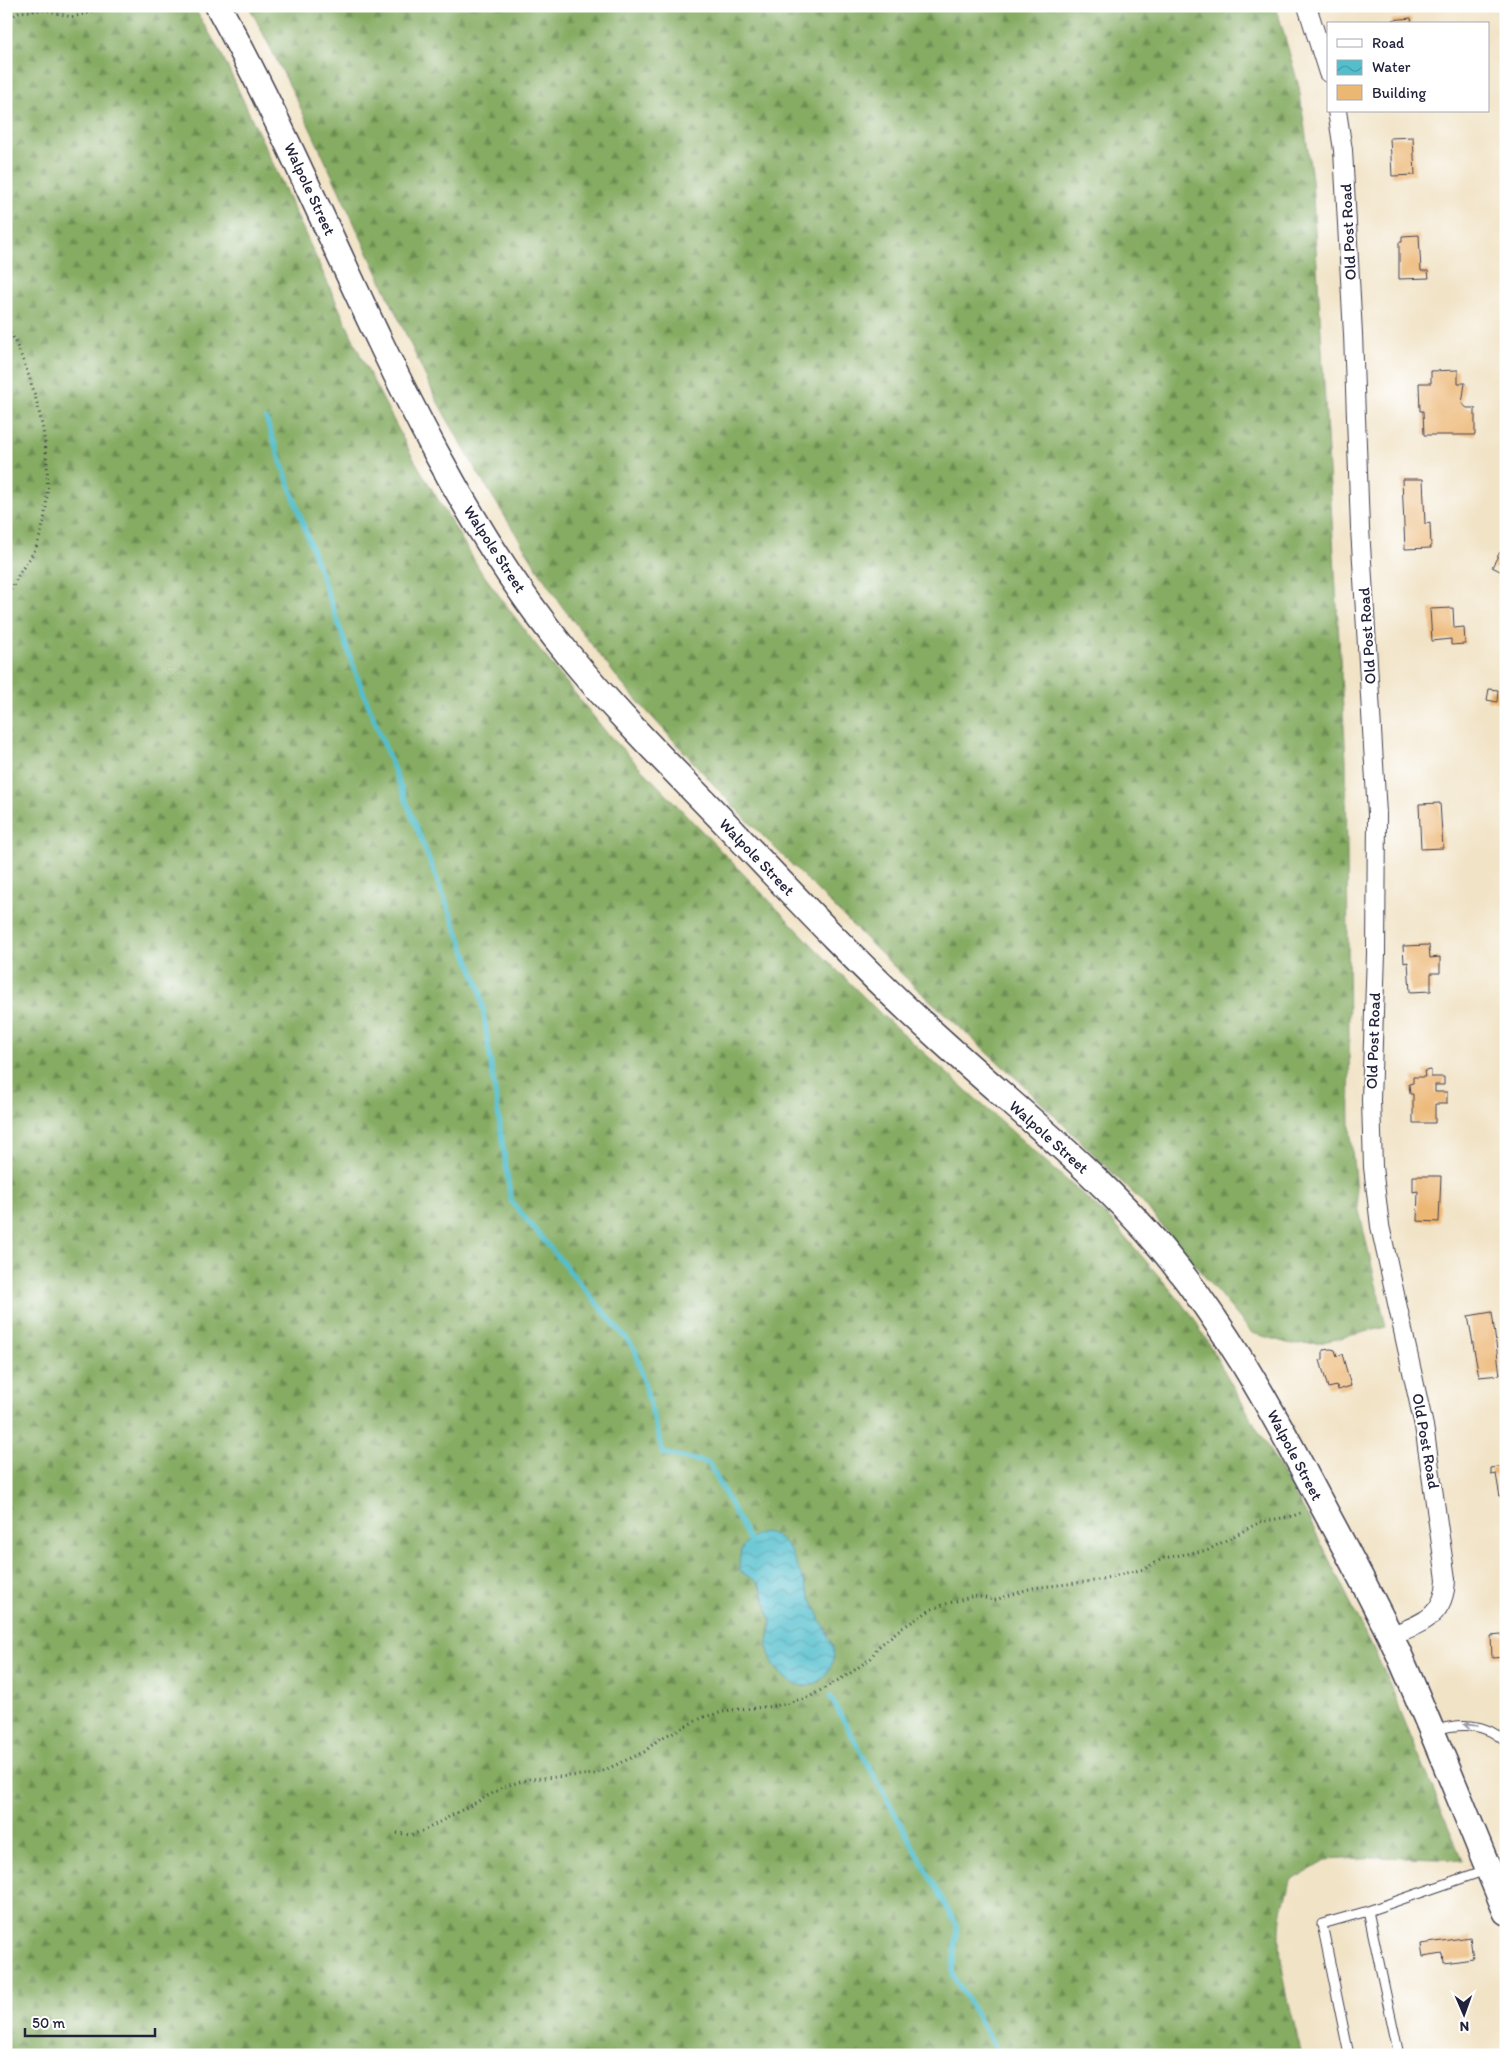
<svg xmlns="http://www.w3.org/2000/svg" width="1512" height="2061" viewBox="0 0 1512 2061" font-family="Itim,sans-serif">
  <defs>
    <pattern id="forest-firs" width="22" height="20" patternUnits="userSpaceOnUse" patternTransform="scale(1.25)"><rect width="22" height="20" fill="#85ac62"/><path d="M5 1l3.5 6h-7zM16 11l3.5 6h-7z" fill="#6c8c52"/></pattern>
    <pattern id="water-waves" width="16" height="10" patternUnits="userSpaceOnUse" patternTransform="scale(1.25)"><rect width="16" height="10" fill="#53bfcd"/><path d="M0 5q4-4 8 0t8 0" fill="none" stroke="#449ba8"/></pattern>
  </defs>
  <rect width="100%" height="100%" fill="#fff"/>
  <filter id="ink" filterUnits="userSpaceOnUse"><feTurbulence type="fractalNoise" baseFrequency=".02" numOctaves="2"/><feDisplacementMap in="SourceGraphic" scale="10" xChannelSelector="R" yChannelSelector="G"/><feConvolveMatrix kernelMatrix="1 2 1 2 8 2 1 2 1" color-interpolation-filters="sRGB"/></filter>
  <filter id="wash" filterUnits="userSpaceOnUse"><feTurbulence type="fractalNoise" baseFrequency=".0096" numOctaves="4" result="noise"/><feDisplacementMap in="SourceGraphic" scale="20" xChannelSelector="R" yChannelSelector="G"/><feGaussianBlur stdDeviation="1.12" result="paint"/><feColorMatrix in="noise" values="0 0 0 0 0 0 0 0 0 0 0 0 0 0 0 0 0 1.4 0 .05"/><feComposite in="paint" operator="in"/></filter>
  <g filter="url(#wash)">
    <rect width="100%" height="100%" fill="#f1e3c6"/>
    <path fill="url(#forest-firs)" stroke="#54674e" fill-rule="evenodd" d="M 6,6 L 193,6 L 220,51 L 283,185 L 364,363 L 412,456 L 480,570 L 532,640 L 606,732 L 813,946 L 883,1016 L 1110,1219 L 1192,1315 L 1310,1521 L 1384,1671 L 1462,1860 L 1380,1857 L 1326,1860 L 1290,1881 C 1288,1891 1284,1901 1282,1911 C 1274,1958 1291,2009 1302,2055 L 6,2055 ZM 803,1579 L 822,1624 L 827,1630 L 833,1661 L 819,1682 L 804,1687 L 780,1673 L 773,1662 L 768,1649 L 771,1617 L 759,1584 Z
      M 249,6 L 1276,6 L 1299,87 L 1312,179 L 1346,760 L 1350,1127 L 1357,1202 L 1386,1327 L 1319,1343 L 1291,1344 L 1252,1333 L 1142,1202 L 1018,1080 L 914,986 L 860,933 L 737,810 L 623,685 L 561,605 L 537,568 L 473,465 L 436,399 L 297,100 Z"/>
    <path fill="url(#water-waves)" stroke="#3a7084" d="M 764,1532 L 775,1535 L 789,1548 L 833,1647 C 835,1658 832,1667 825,1675 C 804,1702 772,1674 768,1648 C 767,1640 771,1633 771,1625 C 771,1619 763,1589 759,1584 C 755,1579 745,1575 740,1571 C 737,1551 744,1537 764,1532 Z"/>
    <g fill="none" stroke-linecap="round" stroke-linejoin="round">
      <path stroke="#53bfcd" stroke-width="5" d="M 266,419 L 357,676 L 480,989 L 511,1201 L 635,1349 L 663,1453 L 709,1463 L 751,1544
        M 830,1696 L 957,1926 L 952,1974 L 1000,2055"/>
    </g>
    <g id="blocks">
      <path fill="#ecb673" d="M 1418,6 L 1428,6 L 1428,10 L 1418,10 Z
        M 1411,18 L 1412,24 L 1392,24 L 1392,20 Z
        M 1413,137 L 1415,175 L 1392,176 L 1390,138 Z
        M 1419,235 L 1421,271 L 1428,271 L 1429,278 L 1399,279 L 1399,242 L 1402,242 L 1402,236 Z
        M 1458,370 L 1458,383 L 1465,383 L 1462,404 L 1467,408 L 1475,408 L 1475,435 L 1424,435 L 1423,411 L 1420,411 L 1419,383 L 1431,383 L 1431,371 Z
        M 1402,479 L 1423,479 L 1425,524 L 1430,523 L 1431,548 L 1405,549 Z
        M 1500,552 L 1506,555 L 1506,565 L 1502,572 L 1492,567 Z
        M 1453,608 L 1454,628 L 1464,627 L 1465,644 L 1451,645 L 1451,639 L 1432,641 L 1430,609 Z
        M 1489,689 L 1498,690 L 1497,702 L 1487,700 Z
        M 1440,803 L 1443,848 L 1421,849 L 1419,804 Z
        M 1429,945 L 1430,958 L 1440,957 L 1440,973 L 1431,973 L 1431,991 L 1410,992 L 1408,962 L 1404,963 L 1403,946 Z
        M 1431,1070 L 1431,1077 L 1444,1077 L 1444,1085 L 1435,1085 L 1435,1092 L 1447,1092 L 1447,1104 L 1435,1104 L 1435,1123 L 1413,1123 L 1413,1094 L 1410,1094 L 1409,1084 L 1413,1083 L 1413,1077 L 1425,1077 L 1424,1071 Z
        M 1413,1176 L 1441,1176 L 1439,1222 L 1417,1221 L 1418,1191 L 1413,1192 Z
        M 1492,1312 L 1500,1375 L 1479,1377 L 1468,1316 Z
        M 1331,1349 L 1335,1350 L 1337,1356 L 1342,1354 L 1351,1386 L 1338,1390 L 1337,1386 L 1328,1388 L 1320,1360 L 1323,1359 L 1323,1350 Z
        M 1506,1466 L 1506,1496 L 1500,1497 L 1496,1474 L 1491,1475 L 1491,1468 Z
        M 1501,1635 L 1506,1636 L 1506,1656 L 1492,1657 L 1491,1636 Z
        M 1470,1937 L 1473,1959 L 1444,1963 L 1443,1954 L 1423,1957 L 1421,1944 Z"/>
    </g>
  </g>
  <g filter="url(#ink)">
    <use href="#blocks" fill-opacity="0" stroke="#413f50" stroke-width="1"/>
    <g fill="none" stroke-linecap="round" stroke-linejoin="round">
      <defs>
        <path id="lane" d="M 1434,1730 C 1461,1723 1484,1722 1506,1742
          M 1368,1911 L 1399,2055
          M 1349,2055 L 1322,1924 L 1368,1911 L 1486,1870"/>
        <path id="street" d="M 1307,6 L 1328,73
          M 1337,111 L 1343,150 L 1353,334 L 1360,528 L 1377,814 L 1376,954 L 1371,1100 L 1373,1167 L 1380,1226 L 1424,1426 L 1446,1579 C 1445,1617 1422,1623 1390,1636"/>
        <path id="secondary" d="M 218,6 C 336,220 411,462 568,654 C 617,714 673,769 727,825 C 794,896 860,967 933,1033 C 1010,1104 1095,1169 1162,1249 C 1223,1322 1268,1403 1312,1486 C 1341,1541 1372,1596 1398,1652 C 1436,1738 1470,1825 1506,1912"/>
      </defs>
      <use href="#lane" stroke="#413f50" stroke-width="11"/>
      <use href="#street" stroke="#413f50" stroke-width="20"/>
      <use href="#secondary" stroke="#413f50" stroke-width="28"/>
      <path stroke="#413f50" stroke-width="3" stroke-dasharray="1 4" stroke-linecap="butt" d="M 6,21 L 19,12 L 46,10 L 71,17 L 89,13 L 99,6
        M 6,324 C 39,384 61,476 38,542 C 34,554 27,562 20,572 C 16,579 13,589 6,595
        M 397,1833 L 410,1835 L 423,1831 L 506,1786 L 530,1779 L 596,1774 L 644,1752 L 659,1739 L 704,1717 L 731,1710 L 775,1706 L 809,1697 L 849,1674 L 871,1658 L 877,1648 L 899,1630 L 932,1609 L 949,1603 L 974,1596 L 995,1600 L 1032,1588 L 1094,1581 L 1130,1572 L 1144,1569 L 1164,1558 L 1208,1550 L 1260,1522 L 1293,1516 L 1303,1512"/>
      <use href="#lane" stroke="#fff" stroke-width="9"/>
      <use href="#street" stroke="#fff" stroke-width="18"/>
      <use href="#secondary" stroke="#fff" stroke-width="25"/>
    </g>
    <defs><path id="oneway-shaft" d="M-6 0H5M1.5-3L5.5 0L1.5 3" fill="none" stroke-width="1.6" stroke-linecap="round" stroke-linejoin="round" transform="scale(1.25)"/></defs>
    <use stroke="#9c9ca7" href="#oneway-shaft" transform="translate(1471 1725) rotate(-175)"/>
  </g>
  <g text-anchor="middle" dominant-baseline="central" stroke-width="4" stroke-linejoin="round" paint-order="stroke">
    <g font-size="16" fill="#22223b" stroke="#fff">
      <text transform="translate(310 189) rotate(65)">Walpole Street</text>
      <text transform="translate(1348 232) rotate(-93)">Old Post Road</text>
      <text transform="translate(495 549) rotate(57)">Walpole Street</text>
      <text transform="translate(1367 636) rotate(-94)">Old Post Road</text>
      <text transform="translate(757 857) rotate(46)">Walpole Street</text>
      <text transform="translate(1373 1041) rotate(-88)">Old Post Road</text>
      <text transform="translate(1049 1137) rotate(42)">Walpole Street</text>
      <text transform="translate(1426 1441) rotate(80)">Old Post Road</text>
      <text transform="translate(1295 1455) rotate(62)">Walpole Street</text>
    </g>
  </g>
  <rect width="1512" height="2061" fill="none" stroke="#fff" stroke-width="25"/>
  <rect x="1327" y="22" width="162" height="90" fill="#ffffff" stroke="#a7a7b1"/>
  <rect x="1337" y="39" width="25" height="8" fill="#ffffff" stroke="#a7a7b1"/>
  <text x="1372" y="48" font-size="15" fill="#22223b">Road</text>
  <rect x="1337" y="60" width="25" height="15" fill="url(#water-waves)" stroke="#a7a7b1"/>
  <text x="1372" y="72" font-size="15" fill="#22223b">Water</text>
  <rect x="1337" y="85" width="25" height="15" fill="#ecb673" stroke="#a7a7b1"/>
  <text x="1372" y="98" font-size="15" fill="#22223b">Building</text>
  <g transform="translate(1464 2014) rotate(178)" stroke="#ffffff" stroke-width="4" paint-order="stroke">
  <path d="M0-4L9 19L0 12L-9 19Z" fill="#22223b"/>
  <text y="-8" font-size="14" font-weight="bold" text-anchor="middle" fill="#22223b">N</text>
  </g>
  <path d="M25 2028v8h130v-8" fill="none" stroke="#22223b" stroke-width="2.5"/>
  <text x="32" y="2028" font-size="15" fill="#22223b" stroke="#ffffff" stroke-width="4" paint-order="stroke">50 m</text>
</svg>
